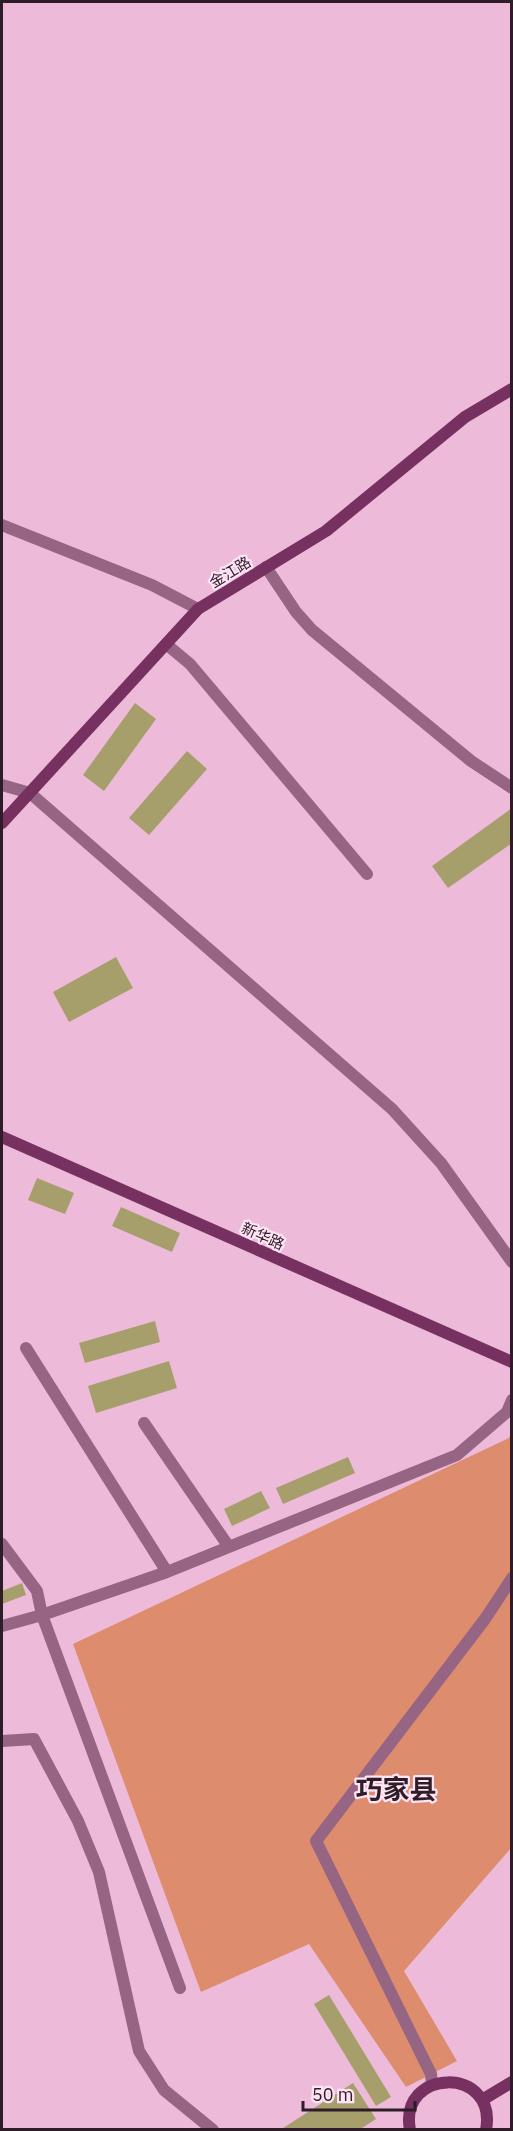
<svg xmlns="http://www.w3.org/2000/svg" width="513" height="2131" viewBox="0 0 513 2131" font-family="'IBM Plex Sans','Noto Sans SC',sans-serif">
  <rect width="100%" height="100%" fill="#edbbd9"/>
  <path fill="#dd8c6d" d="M 511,1433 L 511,1848 L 404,1971 L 457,2061 L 406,2087 L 309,1944 L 201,1992 L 73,1644 L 509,1438 Z"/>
  <path fill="#a69f6c" d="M 135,703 L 156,719 L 104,791 L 83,775 Z
    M 187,751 L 207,769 L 149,835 L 129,818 Z
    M 512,808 L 512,843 L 448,888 L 432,866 Z
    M 116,957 L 133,988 L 69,1022 L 53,992 Z
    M 37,1178 L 74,1193 L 65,1214 L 28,1200 Z
    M 121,1207 L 180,1233 L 172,1252 L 112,1226 Z
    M 155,1321 L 160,1342 L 85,1363 L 79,1343 Z
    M 169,1361 L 177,1388 L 96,1413 L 88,1386 Z
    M 348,1457 L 355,1473 L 283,1504 L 276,1488 Z
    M 261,1491 L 270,1508 L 232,1526 L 224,1509 Z
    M 22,1583 L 26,1595 L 2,1604 L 2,1591 Z
    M 329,1995 L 391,2097 L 376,2106 L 314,2004 Z
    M 353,2083 L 376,2119 L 359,2130 L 280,2130 Z"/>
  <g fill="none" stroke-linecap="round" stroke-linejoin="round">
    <path stroke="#966584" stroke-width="12" d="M 2,525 L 152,585 L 198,609
      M 266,567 L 296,612 L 312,630 L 471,761 L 512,788
      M 166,644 L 190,664 L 367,874
      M 2,785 L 30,793 L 392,1109 L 441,1163 L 512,1262
      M 26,1348 L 167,1572
      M 144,1423 L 229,1547
      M 2,1544 L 37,1591 L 42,1615 L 180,1988
      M 2,1626 L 42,1615 L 167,1572 L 457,1455 L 507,1412 L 512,1400
      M 2,1741 L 34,1739 L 78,1821 L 99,1872 L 139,2051 L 164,2090 L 213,2130
      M 432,2085 L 431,2074 L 316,1841 L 485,1619 L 512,1578"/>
    <path stroke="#773161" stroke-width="12" d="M 2,823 L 198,609 L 326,531 L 465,417 L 512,389
      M 2,1137 L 512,1362
      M 482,2100 L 512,2082
      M 410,2130 C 398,2067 498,2066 486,2130"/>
  </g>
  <g text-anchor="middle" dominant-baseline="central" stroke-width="4.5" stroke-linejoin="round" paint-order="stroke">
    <g font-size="15" fill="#2e1c28" stroke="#fee4f4">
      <text transform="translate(230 572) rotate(-31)">金江路</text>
      <text transform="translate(263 1236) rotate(24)">新华路</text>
    </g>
    <g font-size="27" font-weight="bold" fill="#2e1c28" stroke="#fee4f4">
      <text x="396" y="1788">巧家县</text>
    </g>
  </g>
  <rect width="513" height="2131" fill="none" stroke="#2e1c28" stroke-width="6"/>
  <path d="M303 2101v9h112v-9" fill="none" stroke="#2e1c28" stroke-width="3"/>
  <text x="312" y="2101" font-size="18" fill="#2e1c28" stroke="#fee4f4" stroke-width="4.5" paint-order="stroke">50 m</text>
</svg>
